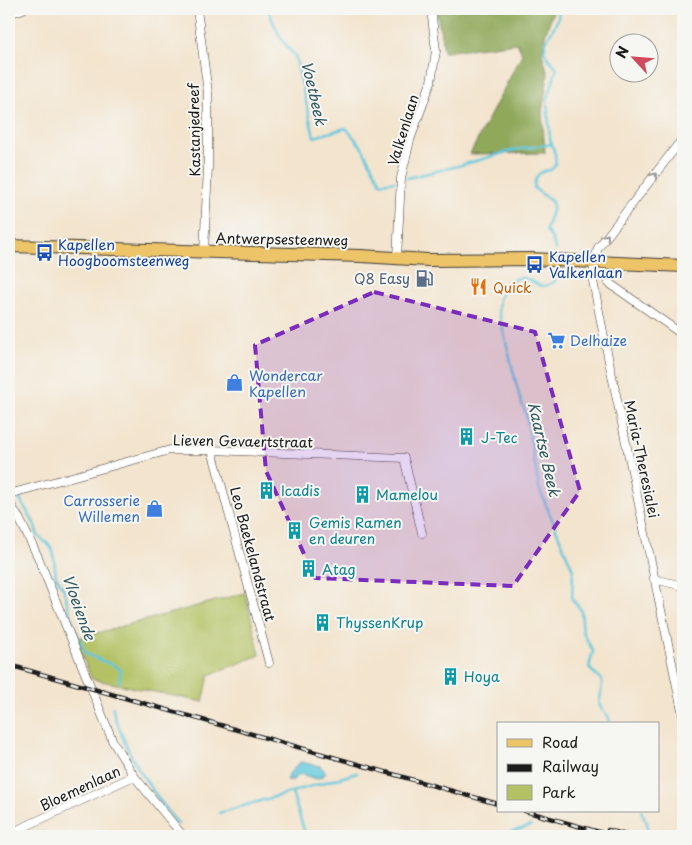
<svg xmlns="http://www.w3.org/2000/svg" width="692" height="845" viewBox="0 0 692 845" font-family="'Playpen Sans',sans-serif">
  <rect width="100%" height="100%" fill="#f6f6f2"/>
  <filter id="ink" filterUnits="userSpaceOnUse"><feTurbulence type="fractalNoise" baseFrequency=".02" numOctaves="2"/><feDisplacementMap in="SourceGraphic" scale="10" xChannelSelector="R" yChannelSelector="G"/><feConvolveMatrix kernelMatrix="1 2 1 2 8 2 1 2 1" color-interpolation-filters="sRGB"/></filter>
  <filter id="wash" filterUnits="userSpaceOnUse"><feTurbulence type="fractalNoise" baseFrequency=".0096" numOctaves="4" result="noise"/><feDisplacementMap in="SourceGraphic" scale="20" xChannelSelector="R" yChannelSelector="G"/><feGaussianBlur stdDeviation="1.12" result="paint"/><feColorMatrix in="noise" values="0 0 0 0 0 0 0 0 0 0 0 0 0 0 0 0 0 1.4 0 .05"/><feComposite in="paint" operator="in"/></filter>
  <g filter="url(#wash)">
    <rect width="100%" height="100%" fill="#f3e4ce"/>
    <path fill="#b4c265" stroke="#686f40" d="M 245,593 L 260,655 L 209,675 L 203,702 L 92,679 L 75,639 Z"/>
    <path fill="#8fa85a" stroke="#56623b" d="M 457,9 L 554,9 L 545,35 L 542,53 L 548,74 L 542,112 L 545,153 L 470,154 L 522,54 L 517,43 L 444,52 L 437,13 Z"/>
    <path fill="#60c7dd" stroke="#3e727c" d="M 300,762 L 320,766 L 326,772 L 324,775 L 317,779 L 300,774 L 293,780 L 287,780 L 288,775 Z"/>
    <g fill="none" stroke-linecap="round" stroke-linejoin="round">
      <path stroke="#60c7dd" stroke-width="2.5" d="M 268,9 C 274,24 282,45 295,55 L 314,137 L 346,128 L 361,146 L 381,183 L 395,181
        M 407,178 L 458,166 L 514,150 L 552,144
        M 556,250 L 552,239 L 546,230 L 553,207 L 552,202 L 534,188 C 535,175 539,171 551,170 L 556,164 L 555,154 L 550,139 L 547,101 L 557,69 C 554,62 547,60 545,53 C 542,36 562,25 558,9
        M 557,272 L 554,282 C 536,292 539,281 524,278 C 514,276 503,288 500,297 C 498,300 499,305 498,309 L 520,399 L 526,414 L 539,488 L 573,570 L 572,599 L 581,610 L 583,633 L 593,651 C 588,673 586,665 602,680 C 603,689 598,700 600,706 C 603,714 611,714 609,724
        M 9,483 L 12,487
        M 19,498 L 34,523 L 38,536 L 48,544 L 53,551 L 56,576 L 64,590 L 73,624 L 84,650 L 86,654 L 115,666 L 121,670 L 119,682
        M 113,707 C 113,717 118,724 121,733 C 134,767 156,796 178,824
        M 292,793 L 306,836
        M 641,811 L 647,823 L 649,836
        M 219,813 L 357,773
        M 497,836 L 531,826"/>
    </g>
  </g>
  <g filter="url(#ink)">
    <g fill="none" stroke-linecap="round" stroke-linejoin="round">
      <defs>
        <path id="street" d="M 197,9 L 208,93 L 208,167 L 204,252
          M 9,14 L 23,9
          M 683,138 L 598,248 L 594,262 L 593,281 L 606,347 L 683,715
          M 397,259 L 401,178 L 410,140 L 431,82 L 436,51 L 431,9
          M 609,283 L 683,335
          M 212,450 L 269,663
          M 9,494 L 170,450 L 212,450 L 404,458 L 422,533
          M 9,502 L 19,518 L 38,557 L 113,742 L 134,776 L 183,836
          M 654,579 L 683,586
          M 9,834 L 134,776"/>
        <path id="primary" d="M 9,246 L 361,256 L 428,260 L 531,259 L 683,266"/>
      </defs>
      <use href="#street" stroke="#3c3a37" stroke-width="9"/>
      <use href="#primary" stroke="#3c3a37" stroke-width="14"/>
      <use href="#street" stroke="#fff" stroke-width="8"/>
      <use href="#primary" stroke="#eec469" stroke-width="12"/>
      <defs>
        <path id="rail" d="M 9,665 L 498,804
          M 525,811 L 613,836
          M 608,830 L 629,836"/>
      </defs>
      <use href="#rail" stroke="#1c1c1c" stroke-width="4.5"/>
      <use href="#rail" stroke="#f6f6f2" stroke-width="2.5" stroke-dasharray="8" stroke-linecap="butt"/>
    </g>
    <defs><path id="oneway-chevron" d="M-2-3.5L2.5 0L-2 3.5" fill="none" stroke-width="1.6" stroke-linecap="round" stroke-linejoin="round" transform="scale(1.25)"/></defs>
    <g stroke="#999">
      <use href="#oneway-chevron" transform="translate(654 176) rotate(-52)"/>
      <use href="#oneway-chevron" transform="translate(606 237) rotate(-52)"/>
    </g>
  </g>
  <path fill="#7b2cbf" fill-opacity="0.2" stroke="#7b2cbf" stroke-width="4" stroke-dasharray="10 6" stroke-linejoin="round" d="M 374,292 L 535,332 L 580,491 L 513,586 L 315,578 L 266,471 L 255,345 Z"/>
  <defs>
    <symbol id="bus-bare" viewBox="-9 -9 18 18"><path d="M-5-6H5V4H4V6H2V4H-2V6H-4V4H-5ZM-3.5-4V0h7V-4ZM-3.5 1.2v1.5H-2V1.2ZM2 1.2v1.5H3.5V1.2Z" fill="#1a4fb4" stroke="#f6f6f2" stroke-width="2.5" paint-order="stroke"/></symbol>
    <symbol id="fuel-bare" viewBox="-9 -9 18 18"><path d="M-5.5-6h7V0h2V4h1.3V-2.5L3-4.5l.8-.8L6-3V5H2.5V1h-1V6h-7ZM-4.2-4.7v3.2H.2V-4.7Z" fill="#5c6f8a" stroke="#f6f6f2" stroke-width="2.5" paint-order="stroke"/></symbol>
    <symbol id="restaurant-bare" viewBox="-9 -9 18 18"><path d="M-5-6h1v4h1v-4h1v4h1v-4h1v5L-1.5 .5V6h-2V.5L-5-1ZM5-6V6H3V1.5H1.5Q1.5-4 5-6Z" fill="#e8710a" stroke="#f6f6f2" stroke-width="2.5" paint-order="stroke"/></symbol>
    <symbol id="supermarket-bare" viewBox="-9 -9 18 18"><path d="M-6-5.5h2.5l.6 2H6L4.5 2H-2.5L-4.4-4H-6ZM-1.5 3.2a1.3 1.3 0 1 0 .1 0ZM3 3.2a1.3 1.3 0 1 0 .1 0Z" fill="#3f7fe0" stroke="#f6f6f2" stroke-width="2.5" paint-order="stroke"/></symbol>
    <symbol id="shop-bare" viewBox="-9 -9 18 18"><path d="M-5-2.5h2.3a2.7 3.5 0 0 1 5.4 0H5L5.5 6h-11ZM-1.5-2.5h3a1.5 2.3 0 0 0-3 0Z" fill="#3f7fe0" stroke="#f6f6f2" stroke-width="2.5" paint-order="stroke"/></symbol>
    <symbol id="building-bare" viewBox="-9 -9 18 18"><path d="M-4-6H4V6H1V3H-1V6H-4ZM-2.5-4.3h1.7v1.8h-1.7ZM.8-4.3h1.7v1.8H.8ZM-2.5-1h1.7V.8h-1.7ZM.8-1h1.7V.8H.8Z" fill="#0f9aa8" stroke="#f6f6f2" stroke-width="2.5" paint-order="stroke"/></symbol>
  </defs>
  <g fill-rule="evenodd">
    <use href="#bus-bare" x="32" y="240" width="25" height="25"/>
    <use href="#bus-bare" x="522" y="252" width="25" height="25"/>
    <use href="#fuel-bare" x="412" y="266" width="25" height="25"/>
    <use href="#restaurant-bare" x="466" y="274" width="25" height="25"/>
    <use href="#supermarket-bare" x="544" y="328" width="25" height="25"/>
    <use href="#shop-bare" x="222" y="370" width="25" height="25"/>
    <use href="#building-bare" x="454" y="424" width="25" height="25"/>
    <use href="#building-bare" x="254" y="478" width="25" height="25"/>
    <use href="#building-bare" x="350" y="482" width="25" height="25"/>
    <use href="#shop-bare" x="142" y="496" width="25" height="25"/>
    <use href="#building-bare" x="282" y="518" width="25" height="25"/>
    <use href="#building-bare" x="296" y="556" width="25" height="25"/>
    <use href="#building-bare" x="310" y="610" width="25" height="25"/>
    <use href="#building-bare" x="438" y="664" width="25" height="25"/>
  </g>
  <g text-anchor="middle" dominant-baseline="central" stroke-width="4" stroke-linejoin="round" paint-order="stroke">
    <g font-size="14" fill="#1c1c1c" stroke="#f6f6f2">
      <text transform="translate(194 130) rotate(-91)">Kastanjedreef</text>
      <text transform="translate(403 130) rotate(-73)">Valkenlaan</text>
      <text transform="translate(282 239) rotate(1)">Antwerpsesteenweg</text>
      <text transform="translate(243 441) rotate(1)">Lieven Gevaertstraat</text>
      <text transform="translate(642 459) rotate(78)">Maria-Theresialei</text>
      <text transform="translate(253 554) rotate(75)">Leo Baekelandstraat</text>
      <text transform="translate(80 788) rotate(-25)">Bloemenlaan</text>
    </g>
    <g font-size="14" fill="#164399" stroke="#f6f6f2" text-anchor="start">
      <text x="58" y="244">Kapellen<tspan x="58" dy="16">Hoogboomsteenweg</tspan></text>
      <text x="549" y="256">Kapellen<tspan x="549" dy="16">Valkenlaan</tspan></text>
    </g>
    <g font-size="14" fill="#4e5e75" stroke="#f6f6f2" text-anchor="end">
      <text x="410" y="278">Q8 Easy</text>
    </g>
    <g font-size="14" fill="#c56008" stroke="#f6f6f2" text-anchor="start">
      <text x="493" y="287">Quick</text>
    </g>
    <g font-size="14" fill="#366cbe" stroke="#f6f6f2" text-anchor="start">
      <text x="570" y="340">Delhaize</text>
      <text x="249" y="375">Wondercar<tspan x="249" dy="16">Kapellen</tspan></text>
      <text x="140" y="500" text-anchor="end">Carrosserie<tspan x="140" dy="16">Willemen</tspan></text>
    </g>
    <g font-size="14" fill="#0d838f" stroke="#f6f6f2" text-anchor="start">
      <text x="481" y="437">J-Tec</text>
      <text x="281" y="490">Icadis</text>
      <text x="376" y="494">Mamelou</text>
      <text x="309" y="522">Gemis Ramen<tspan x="309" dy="16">en deuren</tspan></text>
      <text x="322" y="569">Atag</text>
      <text x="336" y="622">ThyssenKrup</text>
      <text x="464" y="676">Hoya</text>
    </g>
    <g font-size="15" font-style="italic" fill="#345860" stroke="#f6f6f2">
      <text transform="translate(315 93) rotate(77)">Voetbeek</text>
      <text transform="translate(545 449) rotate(77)">Kaartse Beek</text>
      <text transform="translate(80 607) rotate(70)">Vloeiende</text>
    </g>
  </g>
  <rect width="692" height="845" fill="none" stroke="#f6f6f2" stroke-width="30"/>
  <rect x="497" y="722" width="162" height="90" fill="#f6f6f2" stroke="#9f9f9c"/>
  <rect x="507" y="739" width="25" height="8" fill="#eec469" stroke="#9f9f9c"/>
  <text x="542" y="748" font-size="15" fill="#1c1c1c">Road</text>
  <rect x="507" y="764" width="25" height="8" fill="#1c1c1c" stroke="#9f9f9c"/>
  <text x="542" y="772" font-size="15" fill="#1c1c1c">Railway</text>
  <rect x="507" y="785" width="25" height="15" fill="#b4c265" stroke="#9f9f9c"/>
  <text x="542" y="798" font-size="15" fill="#1c1c1c">Park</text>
  <g transform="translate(634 58) rotate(296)"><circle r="24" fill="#f6f6f2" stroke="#9f9f9c"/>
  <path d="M0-4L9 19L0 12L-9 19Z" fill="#d1495b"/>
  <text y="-8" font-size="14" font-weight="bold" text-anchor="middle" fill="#1c1c1c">N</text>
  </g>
</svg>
